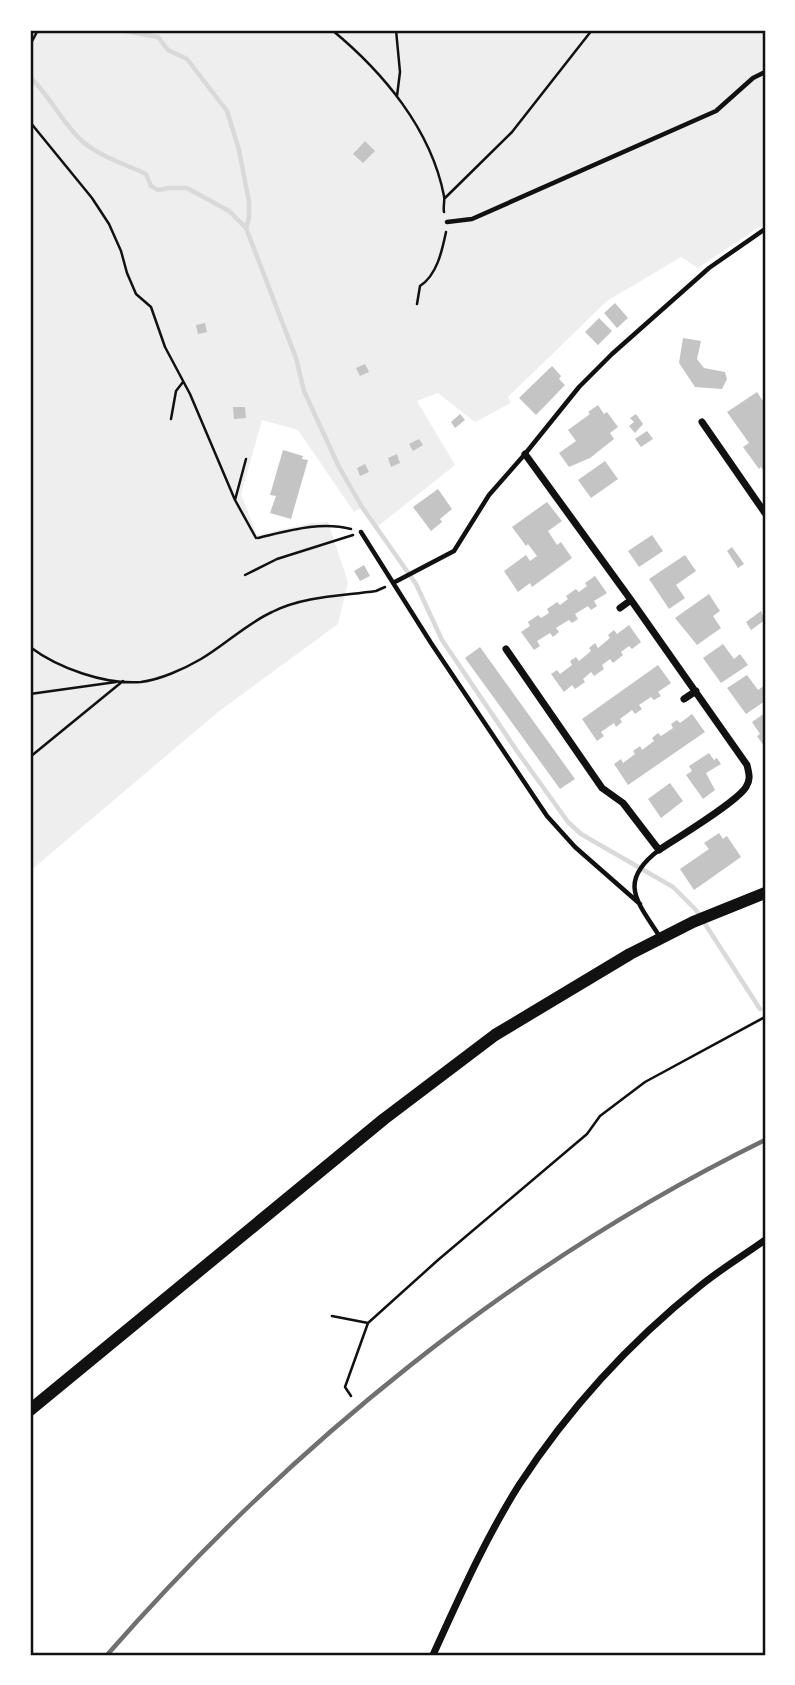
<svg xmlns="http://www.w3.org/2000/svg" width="795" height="1685" viewBox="0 0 795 1685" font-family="'Titillium Web',sans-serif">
  <rect width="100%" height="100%" fill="#fff"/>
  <path fill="#eee" d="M 30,30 L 765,30 L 765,223 L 698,268 L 681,257 L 607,301 L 508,397 L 511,403 L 475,422 L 438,393 L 417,401 L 455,465 L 377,527 L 364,506 L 354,512 L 298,430 L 262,420 L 241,494 L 257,535 L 312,523 L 328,522 L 348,582 L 338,624 L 218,712 L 30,871 Z"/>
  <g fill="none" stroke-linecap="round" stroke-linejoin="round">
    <path stroke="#d9d9d9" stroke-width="4.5" d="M 120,30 L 158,37 L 168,50 L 187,59 L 227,111 L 239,150 L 249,202 L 249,218 L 246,228
      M 30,77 C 50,96 63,124 82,141 C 100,157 125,164 146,174 L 151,186 L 158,190 L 169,188 L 187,188 L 229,211 L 246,228 L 296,358 L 304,391 L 339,467 L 362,507 L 416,584 L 442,640 L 517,751 L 568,822 L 581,834 L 673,887 L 696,910 L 760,1009"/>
  </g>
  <path fill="#c4c4c4" d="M 365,141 L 375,151 L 363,163 L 353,154 Z
    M 615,303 L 628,318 L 617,328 L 604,313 Z
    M 599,318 L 612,331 L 598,345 L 585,332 Z
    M 205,323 L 207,332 L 198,334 L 196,325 Z
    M 683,338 L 701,341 L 697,359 L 704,368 L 725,372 L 727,379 L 722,389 L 695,387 L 679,363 Z
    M 365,364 L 369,372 L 360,376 L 356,368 Z
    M 552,366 L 561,376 L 559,379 L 565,385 L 536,415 L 519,398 Z
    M 757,392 L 765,404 L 765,473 L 761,467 L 759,469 L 743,447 L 749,443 L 727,412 Z
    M 598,405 L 604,414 L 607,412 L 618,427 L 610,433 L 614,439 L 590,458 L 569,467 L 559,453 L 576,441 L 568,430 L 590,414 L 588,412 Z
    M 233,407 L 245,407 L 246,418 L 234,419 Z
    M 460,414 L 465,420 L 455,428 L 451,422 Z
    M 636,414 L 643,424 L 635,433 L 629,426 L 634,422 L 630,418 Z
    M 647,431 L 653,439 L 641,447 L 635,439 Z
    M 419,439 L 423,445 L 413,451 L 409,444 Z
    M 283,450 L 303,456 L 302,459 L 308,460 L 291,519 L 270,513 L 276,496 L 270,495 Z
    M 397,454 L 400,463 L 391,467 L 388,458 Z
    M 605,461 L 618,479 L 591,498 L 578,480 Z
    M 365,464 L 369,472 L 360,476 L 357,468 Z
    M 438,489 L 452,509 L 440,519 L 442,522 L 431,531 L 413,507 Z
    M 547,502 L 562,521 L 548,531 L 557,545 L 561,542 L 572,558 L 532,587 L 530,583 L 518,592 L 504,571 L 526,555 L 530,561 L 537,556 L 528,544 L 526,546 L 512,527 Z
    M 652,535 L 663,551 L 639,567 L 628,551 Z
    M 732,547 L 744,564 L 738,568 L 727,551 Z
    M 685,555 L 696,571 L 676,585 L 685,598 L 669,609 L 649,579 Z
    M 364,565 L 370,576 L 360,581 L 354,571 Z
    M 595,576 L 607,593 L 594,601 L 597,606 L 591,610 L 588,606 L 575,614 L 578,619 L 572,623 L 569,620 L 559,626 L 556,628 L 559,632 L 553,637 L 550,633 L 537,641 L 540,646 L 534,650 L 521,632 L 530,626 L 528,622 L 538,615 L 541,618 L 549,613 L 547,609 L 557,602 L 560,605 L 568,599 L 566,596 L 576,589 L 579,592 L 587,586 L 585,583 Z
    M 709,594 L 720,611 L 713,616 L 721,628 L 697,645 L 675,618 Z
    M 761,611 L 765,620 L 751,630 L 746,622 Z
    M 629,625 L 641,642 L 632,649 L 629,646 L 621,652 L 623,655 L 613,663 L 610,659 L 602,665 L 604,669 L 594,676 L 591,672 L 583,679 L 585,682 L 575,689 L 572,685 L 564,692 L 551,674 L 557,670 L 560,674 L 572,665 L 570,661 L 576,657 L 579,661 L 591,651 L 589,648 L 595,643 L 598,648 L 610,638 L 608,635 L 614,630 L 617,634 Z
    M 723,644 L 734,659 L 740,654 L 748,665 L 721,683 L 703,658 Z
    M 480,647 L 575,779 L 560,789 L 465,658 Z
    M 658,665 L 671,683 L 658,692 L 661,696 L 654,700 L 651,697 L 639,705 L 642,709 L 635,714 L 632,710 L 620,719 L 622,722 L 616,727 L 614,723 L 601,732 L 604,736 L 597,741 L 582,719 Z
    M 747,675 L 758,690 L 765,685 L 765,701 L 746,714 L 727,688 Z
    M 765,713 L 765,747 L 757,736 L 760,734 L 752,722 Z
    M 692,714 L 705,732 L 628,785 L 614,764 L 621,759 L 623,763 L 635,754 L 633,751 L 640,746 L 642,750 L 654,741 L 652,738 L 658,733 L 661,736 L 673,728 L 671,724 L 677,720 L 680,723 Z
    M 709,753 L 714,760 L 717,758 L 721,764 L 706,773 L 715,790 L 703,799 L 686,775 L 692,771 L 689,766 Z
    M 670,783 L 683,801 L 661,818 L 648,799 Z
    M 719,833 L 723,839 L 727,836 L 741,857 L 694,890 L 680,869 L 709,849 L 704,843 Z"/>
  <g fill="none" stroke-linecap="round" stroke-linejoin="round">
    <path stroke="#111" stroke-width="2.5" d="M 332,30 C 383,72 431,129 444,196 C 445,201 443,206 444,212
      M 396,30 L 400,72 L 397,96
      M 30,45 L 38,30
      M 30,122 L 92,198 L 109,224 L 121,251 L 127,273 L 136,294 L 151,307 L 165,347 L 190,394 L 235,500 L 256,538
      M 445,198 L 512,132 L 592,30
      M 417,304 L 420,286 C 437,275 442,251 446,232
      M 171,419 L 176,391 L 183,382
      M 235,500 L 246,459
      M 258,538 C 288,531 320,521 351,529
      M 245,575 L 277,559 L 353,535
      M 30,647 C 58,668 105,685 141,682 C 159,680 184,669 201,659 C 225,645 246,624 272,612 C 304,596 341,596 376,591 L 385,587
      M 30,694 L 116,682
      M 30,757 L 123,681
      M 332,1316 L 368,1323
      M 351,1396 L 345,1387 L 368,1323 L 438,1260 L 587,1134 L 600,1116 L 645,1082 L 765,1017"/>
    <path stroke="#111" stroke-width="4.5" d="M 447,222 L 472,219 L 716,111 L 753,78 L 765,72
      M 361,532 L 431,643 L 547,816 L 575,847 L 640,904
      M 393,583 L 454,551 L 489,495 L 525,454 L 579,387 L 612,354 L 709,268 L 765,229
      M 659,850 C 617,882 637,901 660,937"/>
    <path stroke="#111" stroke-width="7" d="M 702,422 L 765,513
      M 620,608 L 631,600
      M 506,649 L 602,788 L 623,803 L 659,850 C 677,838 737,802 746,787 C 751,779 749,774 747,765 L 631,600 L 525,454
      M 684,699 L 696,691
      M 433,1655 C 459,1598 485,1539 519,1485 C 568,1410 630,1342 700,1286 C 721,1269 744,1255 765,1240"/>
    <path stroke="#111" stroke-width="12" d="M 30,1410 L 384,1119 L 495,1035 L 630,954 L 693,922 L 765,893"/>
    <path stroke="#707070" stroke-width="4.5" d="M 107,1655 C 291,1445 514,1263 765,1140"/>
  </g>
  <rect width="795" height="1685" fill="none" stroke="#ffffff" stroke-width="63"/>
  <rect x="32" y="32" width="732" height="1622" fill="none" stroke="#111" stroke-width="2.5"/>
</svg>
